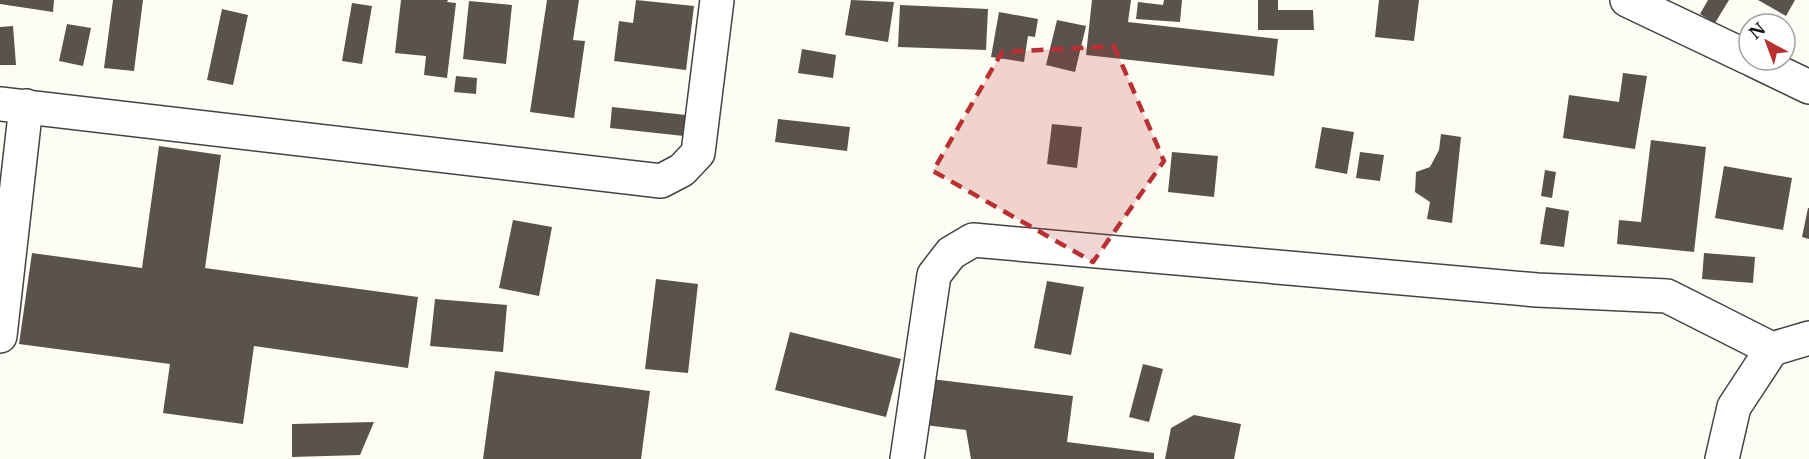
<svg xmlns="http://www.w3.org/2000/svg" width="1809" height="459" viewBox="0 0 1809 459" font-family="'Libre Baskerville',serif">
  <rect width="100%" height="100%" fill="#fefdf5"/>
  <path fill="#59524d" d="M 0,0 L 54,0 L 53,12 L 0,4 Z
    M 113,0 L 143,0 L 134,71 L 104,68 Z
    M 401,0 L 448,0 L 447,2 L 456,3 L 447,78 L 424,75 L 426,56 L 395,53 Z
    M 547,0 L 579,0 L 573,40 L 585,41 L 574,118 L 530,112 Z
    M 636,0 L 694,6 L 686,70 L 614,61 L 619,21 L 633,23 Z
    M 851,0 L 894,2 L 888,42 L 845,35 Z
    M 1092,0 L 1131,0 L 1128,22 L 1278,39 L 1274,76 L 1086,55 Z
    M 1164,0 L 1182,0 L 1180,22 L 1136,19 L 1138,2 L 1163,5 Z
    M 1258,0 L 1278,0 L 1278,10 L 1313,10 L 1314,30 L 1258,30 Z
    M 1379,0 L 1419,0 L 1414,41 L 1375,37 Z
    M 1708,0 L 1729,0 L 1715,23 L 1700,14 Z
    M 1758,0 L 1795,0 L 1786,16 Z
    M 469,1 L 512,5 L 506,64 L 463,59 Z
    M 352,3 L 372,6 L 362,64 L 342,61 Z
    M 900,5 L 988,9 L 986,50 L 898,47 Z
    M 222,9 L 248,15 L 233,85 L 207,80 Z
    M 999,12 L 1038,19 L 1035,37 L 1028,36 L 1024,62 L 991,57 Z
    M 1057,20 L 1086,26 L 1075,72 L 1046,65 Z
    M 67,24 L 91,28 L 83,66 L 59,61 Z
    M 13,26 L 16,65 L 0,65 L 0,27 Z
    M 802,49 L 836,55 L 833,78 L 798,73 Z
    M 1623,73 L 1647,76 L 1635,149 L 1563,138 L 1569,95 L 1619,102 Z
    M 456,76 L 477,78 L 476,94 L 454,92 Z
    M 612,107 L 686,115 L 684,136 L 610,128 Z
    M 778,119 L 850,127 L 847,151 L 775,142 Z
    M 1052,124 L 1082,127 L 1077,168 L 1047,164 Z
    M 1322,127 L 1354,132 L 1347,174 L 1315,168 Z
    M 1441,134 L 1461,137 L 1452,223 L 1427,219 L 1430,202 L 1415,192 L 1416,172 L 1430,167 L 1439,150 Z
    M 1651,140 L 1706,147 L 1694,252 L 1617,244 L 1619,220 L 1641,222 Z
    M 159,146 L 221,155 L 205,268 L 418,297 L 408,368 L 254,346 L 243,424 L 163,413 L 170,364 L 19,344 L 32,253 L 142,268 Z
    M 1172,152 L 1218,156 L 1214,197 L 1168,192 Z
    M 1360,152 L 1384,155 L 1380,181 L 1356,178 Z
    M 1724,166 L 1792,178 L 1783,230 L 1715,218 Z
    M 1545,170 L 1556,172 L 1552,198 L 1541,196 Z
    M 1546,207 L 1569,211 L 1564,247 L 1540,244 Z
    M 1808,208 L 1809,208 L 1809,239 L 1802,237 Z
    M 513,220 L 552,227 L 539,296 L 499,288 Z
    M 1704,253 L 1755,257 L 1753,283 L 1702,279 Z
    M 656,279 L 698,284 L 688,373 L 645,369 Z
    M 1047,281 L 1084,287 L 1071,355 L 1034,348 Z
    M 435,299 L 507,305 L 503,352 L 430,346 Z
    M 790,332 L 901,359 L 886,417 L 775,390 Z
    M 1143,364 L 1163,369 L 1149,422 L 1129,417 Z
    M 495,371 L 650,391 L 641,459 L 483,459 Z
    M 931,379 L 1073,396 L 1067,442 L 1154,453 L 1154,459 L 971,459 L 966,430 L 925,425 Z
    M 1194,415 L 1241,424 L 1234,459 L 1165,459 L 1171,428 Z
    M 374,422 L 360,455 L 292,457 L 292,424 Z"/>
  <g fill="none" stroke-linecap="round" stroke-linejoin="round">
    <defs>
      <path id="minor" d="M 1627,0 L 1749,58
        M 1753,60 L 1809,87
        M 0,104 L 661,181 L 682,170 L 698,153 L 717,0
        M 0,336 L 26,106
        M 907,459 L 934,275 L 951,253 L 973,240 L 1537,290 L 1667,296 L 1772,349
        M 1722,459 L 1734,407 L 1772,349 L 1809,338"/>
    </defs>
    <use href="#minor" stroke="#434343" stroke-width="36"/>
    <use href="#minor" stroke="#fff" stroke-width="33"/>
  </g>
  <path fill="#ba2f2f" fill-opacity="0.2" stroke="#ba2f2f" stroke-width="4.5" stroke-dasharray="12 8" stroke-linejoin="round" d="M 1114,46 L 1164,161 L 1093,262 L 933,171 L 1002,52 Z"/>
  <g transform="translate(1767 42) rotate(319)"><circle r="28" fill="#ffffff" stroke="#9f9f9f" stroke-width="1.5"/>
  <path d="M0-4.5L10 22L0 15L-10 22Z" fill="#ba2f2f"/>
  <text y="-9" font-size="16" font-weight="bold" text-anchor="middle" fill="#101010">N</text>
  </g>
</svg>
